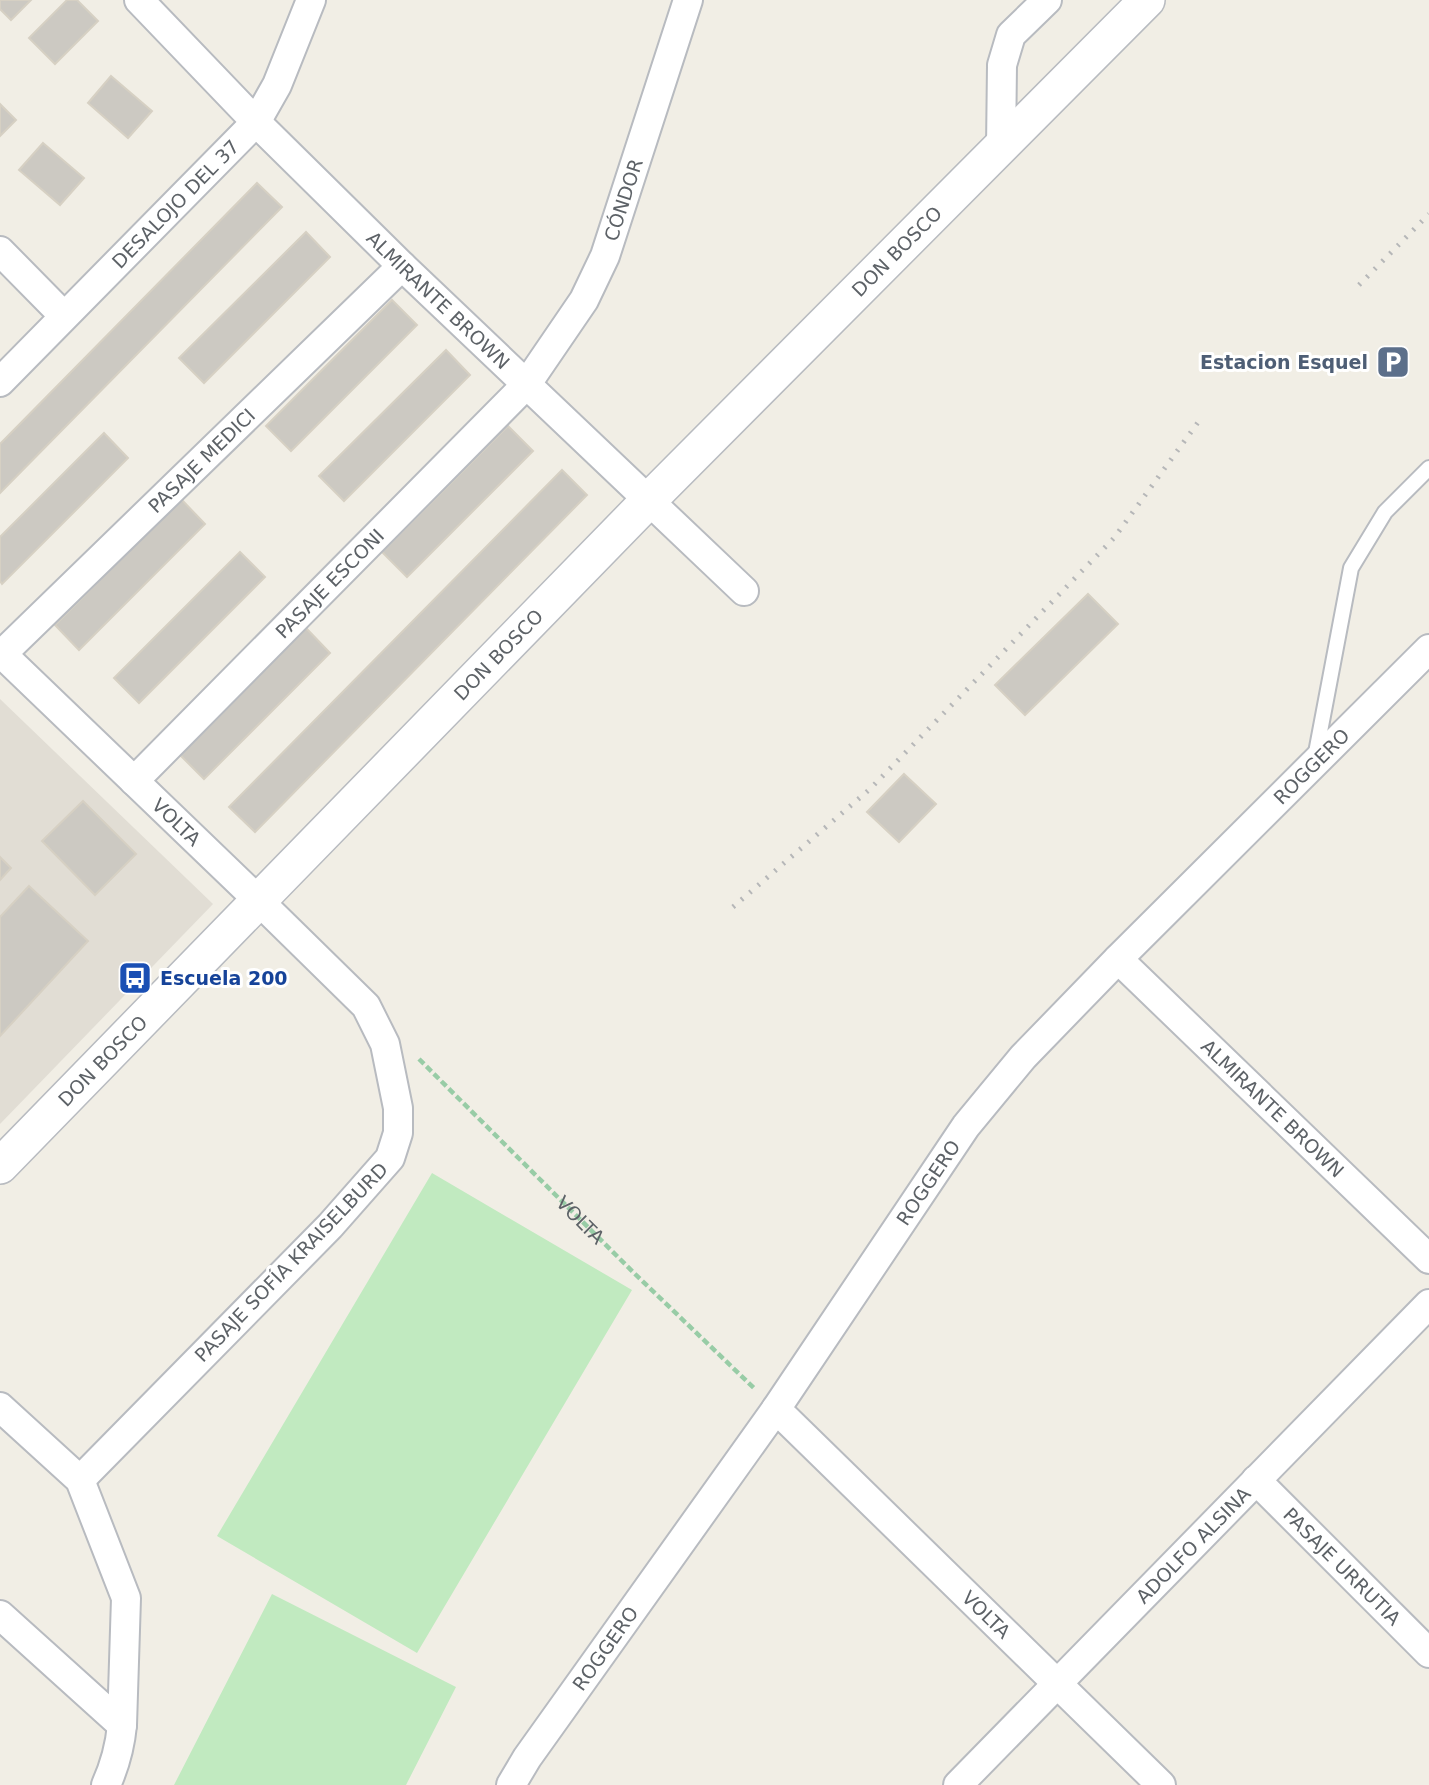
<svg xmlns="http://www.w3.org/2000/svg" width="1429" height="1785" viewBox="0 0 1429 1785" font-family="'DejaVu Sans',sans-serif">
  <rect width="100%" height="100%" fill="#f1eee5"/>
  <path fill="#e1ddd4" d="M 0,699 L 213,904 L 0,1124 Z"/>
  <path fill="#c1eac0" d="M 432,1173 L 632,1290 L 417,1653 L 217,1536 Z
    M 272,1594 L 456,1687 L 406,1785 L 174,1785 Z"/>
  <path fill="#ccc9c2" stroke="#d6d0c3" stroke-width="2" d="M 0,0 L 31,0 L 11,20 L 0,9 Z
    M 67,0 L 77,0 L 98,21 L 55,64 L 29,38 Z
    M 111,76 L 152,111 L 128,138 L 88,103 Z
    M 0,104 L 16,120 L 0,136 Z
    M 43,143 L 84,178 L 60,205 L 19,170 Z
    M 257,183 L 282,207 L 0,493 L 0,444 Z
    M 306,232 L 330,257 L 204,383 L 179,358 Z
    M 392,300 L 417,325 L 291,451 L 266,426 Z
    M 446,350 L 470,375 L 344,501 L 319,476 Z
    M 508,426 L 533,451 L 407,577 L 382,552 Z
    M 104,433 L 128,458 L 2,584 L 0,581 L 0,537 Z
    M 562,470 L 587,495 L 255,832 L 229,807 Z
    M 181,499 L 205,524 L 79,650 L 55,625 Z
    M 240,552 L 265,577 L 139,703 L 114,678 Z
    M 1088,594 L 1118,624 L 1025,715 L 995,685 Z
    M 306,628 L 330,653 L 204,779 L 179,754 Z
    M 904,774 L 936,804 L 899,842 L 867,812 Z
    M 83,801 L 136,854 L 95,895 L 42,841 Z
    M 0,857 L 11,868 L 0,880 Z
    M 29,886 L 88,941 L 0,1036 L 0,917 Z"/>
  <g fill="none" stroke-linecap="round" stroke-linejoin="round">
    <defs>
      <path id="service" d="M 1315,758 L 1351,568 L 1385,512 L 1429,468"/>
      <g id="minor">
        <path id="s2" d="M 139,0 L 256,122 L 402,266 L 744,591"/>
        <path d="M 1001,147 L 1002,65 L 1011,35 L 1047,0"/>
        <path d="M 0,251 L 64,316"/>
        <path id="s3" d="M 0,382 L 256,122 L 277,85 L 311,0"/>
        <path id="s4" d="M 0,652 L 259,901 L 366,1006 L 385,1044 L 398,1108 L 398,1133 L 390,1158 L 330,1226 L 80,1480"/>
        <path id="s5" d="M 2,654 L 402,266"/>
        <path id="s6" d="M 134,781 L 526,385 L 584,300 L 605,256 L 688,0"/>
        <path id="s7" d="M 1118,959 L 1429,1259"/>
        <path d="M 0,1407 L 80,1480 L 126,1598 L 122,1725 C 120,1747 115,1765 106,1785"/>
        <path id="s8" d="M 776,1409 L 1161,1785"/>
        <path id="s9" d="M 1256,1480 L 1429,1653"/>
        <path d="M 0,1615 L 122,1725"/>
        <path id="s10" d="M 511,1785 L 527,1758 L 776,1409 L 966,1126 L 1023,1057 L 1118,959 L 1429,649"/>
        <path id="s11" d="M 958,1785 L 1429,1304"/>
      </g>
      <g id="tertiary">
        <path id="s12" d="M 0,1166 L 649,500 L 1147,0"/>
      </g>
    </defs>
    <use href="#service" stroke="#b8bbc0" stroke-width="18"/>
    <use href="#minor" stroke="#b8bbc0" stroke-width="32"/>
    <use href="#tertiary" stroke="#b8bbc0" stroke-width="38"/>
    <path stroke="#98cca6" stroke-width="4.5" stroke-dasharray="7 3.5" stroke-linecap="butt" id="s1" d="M 419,1059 L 635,1274 L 755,1389"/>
    <use href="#service" stroke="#fff" stroke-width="14"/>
    <use href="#minor" stroke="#fff" stroke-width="28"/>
    <use href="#tertiary" stroke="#fff" stroke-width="35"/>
    <path stroke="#b6b7b8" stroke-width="5" stroke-dasharray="2 9" stroke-linecap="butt" d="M 1359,285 L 1429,214
      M 733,907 L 870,789 L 1114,538 L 1199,421"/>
  </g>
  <defs>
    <symbol id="parking-square" viewBox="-11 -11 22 22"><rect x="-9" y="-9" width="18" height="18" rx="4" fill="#5c6f8a" stroke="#fff"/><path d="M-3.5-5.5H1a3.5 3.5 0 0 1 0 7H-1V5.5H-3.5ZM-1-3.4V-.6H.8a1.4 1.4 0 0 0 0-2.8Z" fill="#fff"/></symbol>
    <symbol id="bus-square" viewBox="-11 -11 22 22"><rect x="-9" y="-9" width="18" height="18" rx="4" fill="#1a4fb4" stroke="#fff"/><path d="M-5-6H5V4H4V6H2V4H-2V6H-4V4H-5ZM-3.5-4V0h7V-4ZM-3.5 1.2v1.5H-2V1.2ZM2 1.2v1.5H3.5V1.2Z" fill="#fff"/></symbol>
  </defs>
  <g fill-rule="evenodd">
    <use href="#parking-square" x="1374" y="343" width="38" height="38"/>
    <use href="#bus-square" x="116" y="959" width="38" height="38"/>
  </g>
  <g text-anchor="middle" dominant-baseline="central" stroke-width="6" stroke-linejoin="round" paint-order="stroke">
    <g font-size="19" fill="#5d6267" stroke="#fff">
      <text stroke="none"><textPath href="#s6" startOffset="768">CÓNDOR</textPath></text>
      <text stroke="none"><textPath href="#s3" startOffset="250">DESALOJO DEL 37</textPath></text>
      <text stroke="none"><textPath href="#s12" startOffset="1281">DON BOSCO</textPath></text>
      <text stroke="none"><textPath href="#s2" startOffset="424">ALMIRANTE BROWN</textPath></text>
      <text stroke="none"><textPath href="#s5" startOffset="278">PASAJE MEDICI</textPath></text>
      <text stroke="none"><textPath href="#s6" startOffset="278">PASAJE ESCONI</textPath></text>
      <text stroke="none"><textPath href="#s12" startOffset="714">DON BOSCO</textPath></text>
      <text stroke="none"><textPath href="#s10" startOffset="1300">ROGGERO</textPath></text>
      <text stroke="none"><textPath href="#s4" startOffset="245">VOLTA</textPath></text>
      <text stroke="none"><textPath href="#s12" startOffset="147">DON BOSCO</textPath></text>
      <text stroke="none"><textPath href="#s7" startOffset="215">ALMIRANTE BROWN</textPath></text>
      <text stroke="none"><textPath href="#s10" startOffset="733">ROGGERO</textPath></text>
      <text stroke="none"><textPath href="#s1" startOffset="228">VOLTA</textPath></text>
      <text transform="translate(291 1262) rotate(-46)">PASAJE SOFÍA KRAISELBURD</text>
      <text stroke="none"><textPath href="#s11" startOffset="336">ADOLFO ALSINA</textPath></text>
      <text stroke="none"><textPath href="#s9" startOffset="122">PASAJE URRUTIA</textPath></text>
      <text stroke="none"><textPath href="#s8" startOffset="294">VOLTA</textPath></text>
      <text stroke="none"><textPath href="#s10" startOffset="166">ROGGERO</textPath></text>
    </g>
    <g font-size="19" font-weight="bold" fill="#4e5e75" stroke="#fff" text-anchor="end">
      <text x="1368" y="362">Estacion Esquel</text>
    </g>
    <g font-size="19" font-weight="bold" fill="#164399" stroke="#fff" text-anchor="start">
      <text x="160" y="978">Escuela 200</text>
    </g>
  </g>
</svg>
